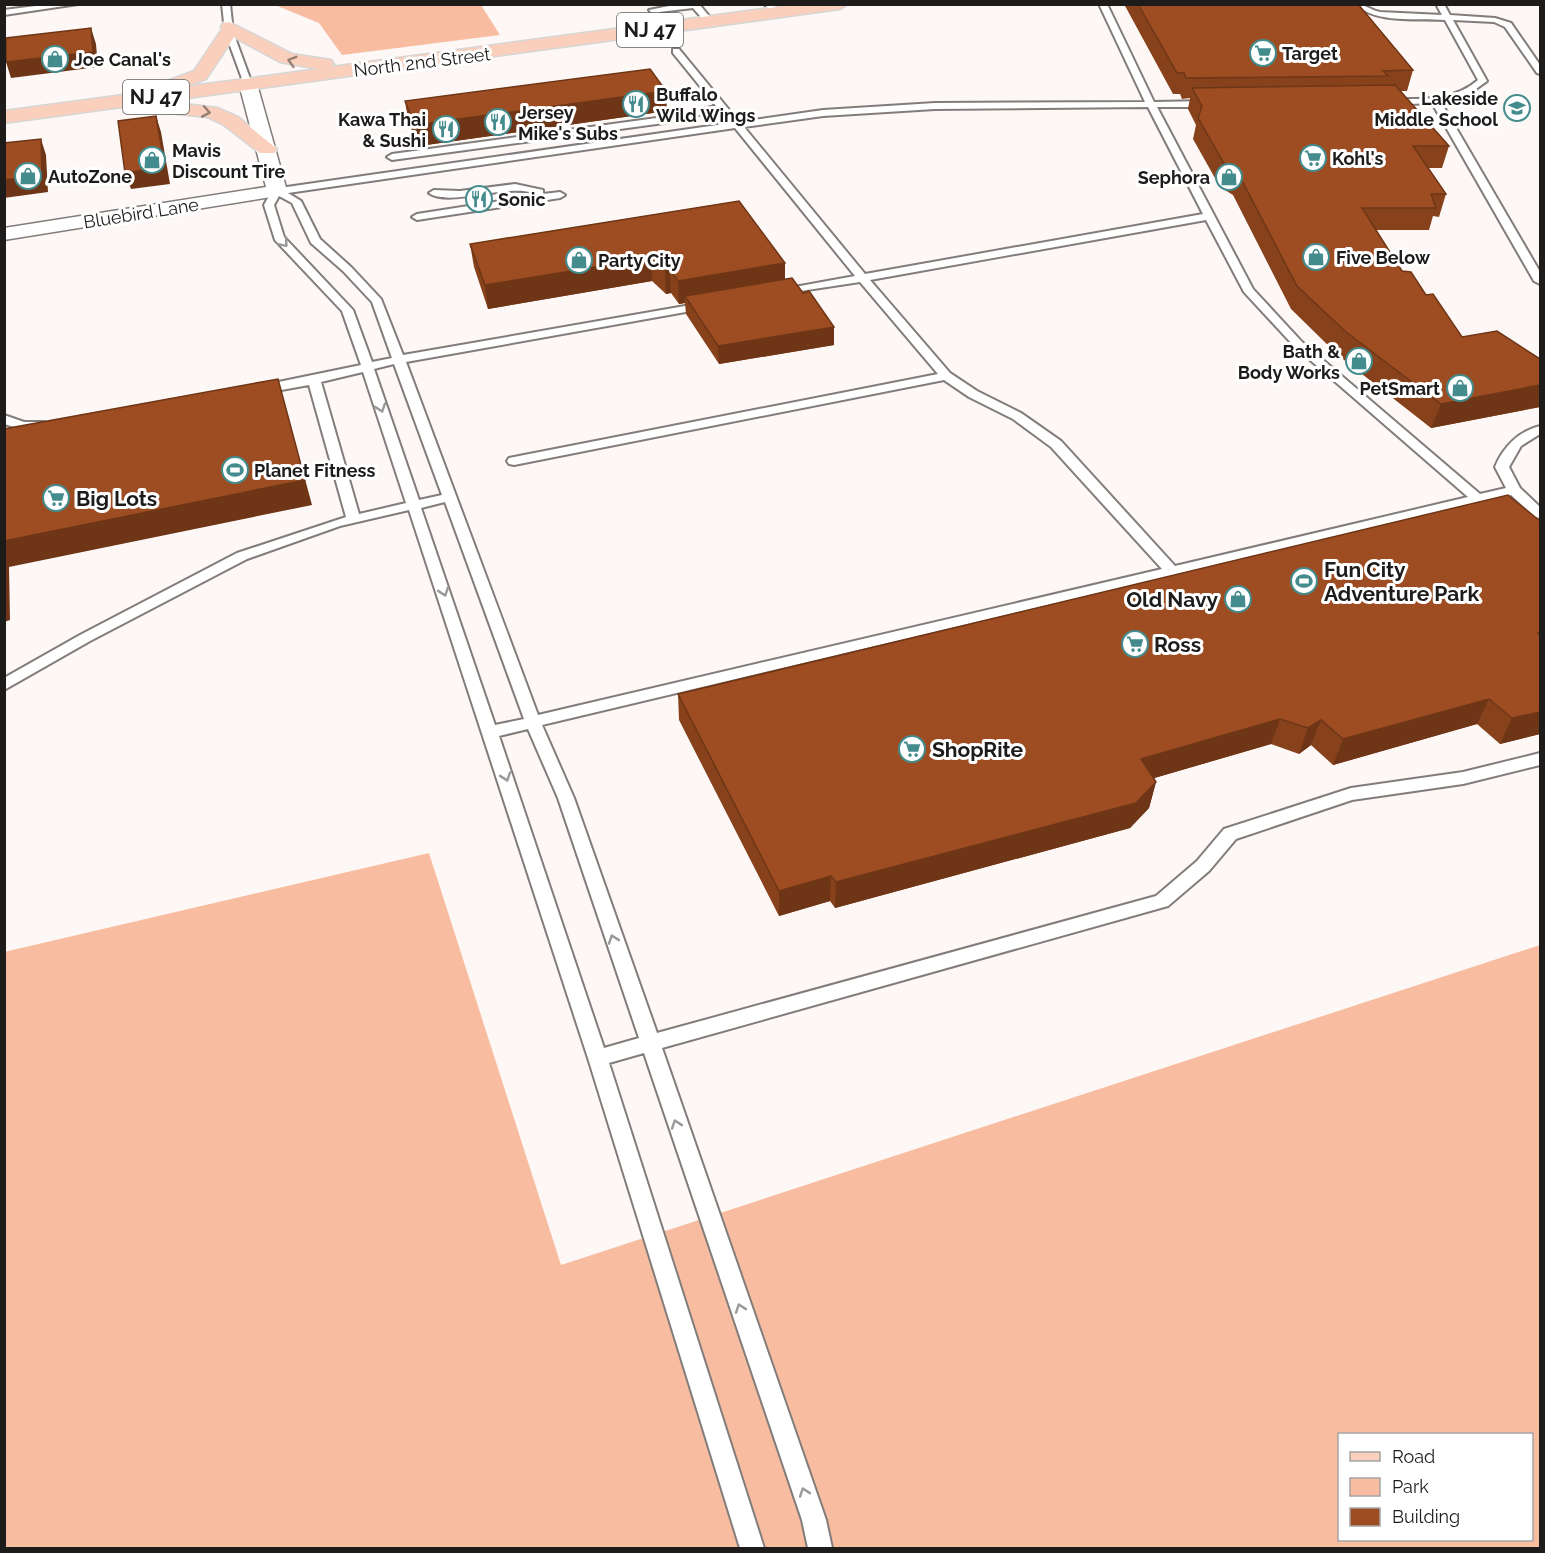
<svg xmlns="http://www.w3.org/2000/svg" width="1545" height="1553" viewBox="0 0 1545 1553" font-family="Raleway,sans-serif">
  <rect width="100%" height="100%" fill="#fdf8f6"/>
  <path fill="#f8bda1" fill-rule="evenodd" d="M 275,5 L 481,5 L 500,35 L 342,55 L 319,23 Z
    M 429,853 L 561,1265 L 1540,945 L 1540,1548 L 5,1548 L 4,952 ZM 1340,1434 L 1532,1434 L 1532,1540 L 1340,1540 Z"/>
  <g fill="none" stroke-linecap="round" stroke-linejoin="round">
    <defs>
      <path id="lane" d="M 51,4 L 78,4 L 4,15 L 4,10 Z
        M 222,4 L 230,4 L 233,32 L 252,84 L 251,86 L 244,84 L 225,32 Z
        M 679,4 L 699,4 L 714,22 L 707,24 L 693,8 L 659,12 L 670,27 L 666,29 L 649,10 Z
        M 764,4 L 773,4 L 781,13 L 774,15 Z
        M 1099,4 L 1107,4 L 1154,102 L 1209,101 L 1214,104 L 1209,107 L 1157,107 L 1253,289 L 1302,342 L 1480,494 L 1506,488 L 1495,467 C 1503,447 1519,431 1540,426 L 1540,434 L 1521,446 L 1509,467 L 1520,488 L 1540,507 L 1540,518 L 1535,517 L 1511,495 L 542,725 L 574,798 L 657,1033 L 1156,896 L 1197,861 L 1224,829 L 1351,788 L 1463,772 L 1540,753 L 1540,765 L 1463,784 L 1352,800 L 1236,839 L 1209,871 L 1168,906 L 662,1048 L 826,1520 L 832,1548 L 808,1548 L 802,1520 L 644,1053 L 609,1063 L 764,1548 L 740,1548 L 588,1058 L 409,510 L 340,526 L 247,559 L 90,641 L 4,690 L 4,678 L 80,635 L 237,553 L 346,517 L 309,385 L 259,394 L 253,390 L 259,386 L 361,365 L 342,311 L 275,240 L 264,205 L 273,189 L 731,123 L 720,110 L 664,123 L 392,160 L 387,157 L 392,154 L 664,117 L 716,106 L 673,53 L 673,49 L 679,49 L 739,122 L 823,110 L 935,103 L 1145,102 ZM 1148,107 L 1203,214 L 865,274 L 744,127 L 823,116 L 935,109 ZM 735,128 L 855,276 L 778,290 L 774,291 L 774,295 L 860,282 L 938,374 L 514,457 L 509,458 L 507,461 L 509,464 L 514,465 L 944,380 L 969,397 L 1013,419 L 1051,447 L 1162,569 L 538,715 L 406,362 L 708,308 L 714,305 L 708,302 L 403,355 L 381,299 L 351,267 L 320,239 L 301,201 L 288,193 ZM 279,196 L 292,203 L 311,243 L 343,271 L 372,302 L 392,358 L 372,362 L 353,310 L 284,237 L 274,205 ZM 1206,220 L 1244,292 L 1294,346 L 1468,497 L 1175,566 L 1061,441 L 1021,413 L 977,391 L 950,373 L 870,280 ZM 394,364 L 442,495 L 419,500 L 374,369 ZM 363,372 L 406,503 L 359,514 L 321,382 ZM 445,502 L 524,719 L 495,725 L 421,508 ZM 528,729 L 558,798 L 639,1038 L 604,1048 L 499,736 Z
        M 1355,4 C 1365,4 1370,10 1380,12 L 1442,15 L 1436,4 L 1444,4 L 1450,15 L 1495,18 L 1511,23 L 1540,65 L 1540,74 L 1537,73 L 1505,27 L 1494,22 L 1453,20 L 1487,81 L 1466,96 L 1441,102 L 1540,272 L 1540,284 L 1534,281 L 1432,103 L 1388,105 L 1383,102 L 1388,99 C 1419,99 1453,102 1478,80 L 1445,20 C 1417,18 1376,24 1355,4 Z
        M 515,184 L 543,190 L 543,194 L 560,192 L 565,195 L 560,198 L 417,220 L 412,217 L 417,214 L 533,196 L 533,193 C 504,184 449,207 429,193 L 434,190 L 460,191 Z
        M 4,415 L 24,422 L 44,422 L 50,426 C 39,436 18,428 4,424 Z"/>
      <path id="street" d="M 248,79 L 254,80 L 257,84 L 287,191 L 284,195 L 4,240 L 4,228 L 266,187 L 239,84 L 242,80 Z"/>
      <path id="primary" d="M 800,4 L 848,4 L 840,9 L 4,123 L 4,111 L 161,90 L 159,87 L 162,83 L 194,71 L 222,29 L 221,27 L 223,23 L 229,22 L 292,54 L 331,60 L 334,64 L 331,67 ZM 234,37 L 280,62 L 319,69 L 184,87 L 206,79 Z
        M 167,102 L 218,108 L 238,117 L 277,149 L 274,153 L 260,153 L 224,125 L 207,117 L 160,112 L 158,108 L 160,104 Z"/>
    </defs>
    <use href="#lane" stroke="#827d7b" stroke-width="4"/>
    <use href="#street" stroke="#827d7b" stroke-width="3"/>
    <use href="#primary" stroke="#d6d6d6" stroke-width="3"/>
    <use href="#lane" fill="#fff" fill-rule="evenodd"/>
    <use href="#street" fill="#fff" fill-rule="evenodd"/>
    <use href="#primary" fill="#facfbb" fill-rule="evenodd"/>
  </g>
  <path fill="#87421c" d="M 1124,4 L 1358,4 L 1413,70 L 1407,91 L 1401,91 L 1449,146 L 1442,168 L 1428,168 L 1446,194 L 1439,217 L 1433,216 L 1429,230 L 1376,230 L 1402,271 L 1426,295 L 1462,337 L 1540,359 L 1540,407 L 1431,428 L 1339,356 L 1291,309 L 1233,195 L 1220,187 L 1193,139 L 1196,125 L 1188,109 L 1190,98 L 1182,99 L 1180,94 L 1173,94 Z
    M 405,101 L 667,111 L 419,146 L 408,122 Z
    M 739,201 L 785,279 L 803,293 L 834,327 L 834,345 L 719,364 L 686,314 L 685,303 L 679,304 L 671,293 L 666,294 L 652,281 L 488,309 L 474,267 L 470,244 Z
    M 1508,495 L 1540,734 L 1500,744 L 1477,724 L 1333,765 L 1311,745 L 1299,754 L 1271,744 L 1154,778 L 1156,782 L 1149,808 L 1130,828 L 835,908 L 830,901 L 779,916 L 679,720 L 678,694 Z"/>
  <path fill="#6e3617" d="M 91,28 L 96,44 L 98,67 L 11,78 L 6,62 Z
    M 666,91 L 667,111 L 419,146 L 415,125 Z
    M 156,116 L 161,132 L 170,184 L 131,189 L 125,173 Z
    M 41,139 L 46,155 L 48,192 L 4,198 L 4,180 Z
    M 651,258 L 652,281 L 488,309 L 485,285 Z
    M 785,263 L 785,286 L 685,296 L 685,303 L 679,304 L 678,281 Z
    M 665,270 L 670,270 L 671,293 L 666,294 Z
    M 834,327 L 834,345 L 719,364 L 718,346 Z
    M 278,379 L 312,505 L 9,567 L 10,620 L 4,622 L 4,541 Z
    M 1540,385 L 1540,407 L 1431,428 L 1441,404 Z
    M 1489,699 L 1477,724 L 1333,765 L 1343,739 Z
    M 1540,712 L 1540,734 L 1500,744 L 1512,718 Z
    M 1280,719 L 1271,744 L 1134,784 L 1141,759 Z
    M 1321,720 L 1311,745 L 1299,754 L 1308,728 Z
    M 1156,782 L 1149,808 L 1130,828 L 835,908 L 836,882 Z
    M 831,876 L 830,901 L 779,916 L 779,891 Z"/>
  <path fill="#9d4d21" stroke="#6e3617" stroke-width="1.5" d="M 1138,4 L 1358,4 L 1413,70 L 1383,71 L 1388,76 L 1186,78 L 1184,73 L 1177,73 Z
    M 91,28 L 93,52 L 6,62 L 6,38 Z
    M 650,69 L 666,91 L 415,125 L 405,101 Z
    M 1395,85 L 1449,146 L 1413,146 L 1446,194 L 1431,194 L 1436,208 L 1362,208 L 1402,271 L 1411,272 L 1426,295 L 1433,294 L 1462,337 L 1497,331 L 1540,359 L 1540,385 L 1441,404 L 1346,332 L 1297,286 L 1238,173 L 1225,165 L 1198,118 L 1202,106 L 1192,88 Z
    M 156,116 L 165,167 L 125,173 L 118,121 Z
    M 41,139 L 42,175 L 4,180 L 4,143 Z
    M 739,201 L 785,263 L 678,281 L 670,270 L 665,270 L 651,258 L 485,285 L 470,244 Z
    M 792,278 L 803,293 L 809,291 L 834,327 L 718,346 L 685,296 Z
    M 278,379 L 305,480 L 4,541 L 4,429 Z
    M 1508,495 L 1540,521 L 1540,633 L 1538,633 L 1540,636 L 1540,712 L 1512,718 L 1489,699 L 1343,739 L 1321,720 L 1308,728 L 1280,719 L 1141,759 L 1156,782 L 1136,803 L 836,882 L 831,876 L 779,891 L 678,694 Z"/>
  <defs><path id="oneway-chevron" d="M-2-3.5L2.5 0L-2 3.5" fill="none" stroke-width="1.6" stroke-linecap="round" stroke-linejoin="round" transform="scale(1.5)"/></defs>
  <g stroke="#977e73">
    <use href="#oneway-chevron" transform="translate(292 61) rotate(-164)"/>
    <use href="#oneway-chevron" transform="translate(206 112) rotate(10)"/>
  </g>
  <g stroke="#999998">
    <use href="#oneway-chevron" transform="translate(284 243) rotate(50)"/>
    <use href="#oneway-chevron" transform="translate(381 408) rotate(71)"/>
    <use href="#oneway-chevron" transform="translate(444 592) rotate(71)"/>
    <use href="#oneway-chevron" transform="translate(506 777) rotate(71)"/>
    <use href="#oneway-chevron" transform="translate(613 939) rotate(-109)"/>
    <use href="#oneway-chevron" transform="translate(676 1124) rotate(-109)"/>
    <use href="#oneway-chevron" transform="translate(740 1308) rotate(-109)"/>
    <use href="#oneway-chevron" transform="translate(804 1492) rotate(-109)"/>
  </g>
  <defs>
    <symbol id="supermarket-ring" viewBox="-11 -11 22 22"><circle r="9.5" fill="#fff" stroke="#438b8c" stroke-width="1.5"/><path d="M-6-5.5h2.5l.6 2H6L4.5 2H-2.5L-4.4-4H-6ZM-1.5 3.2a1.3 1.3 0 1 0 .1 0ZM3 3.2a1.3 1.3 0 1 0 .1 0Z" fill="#438b8c"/></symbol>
    <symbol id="shop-ring" viewBox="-11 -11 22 22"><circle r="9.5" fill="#fff" stroke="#438b8c" stroke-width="1.5"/><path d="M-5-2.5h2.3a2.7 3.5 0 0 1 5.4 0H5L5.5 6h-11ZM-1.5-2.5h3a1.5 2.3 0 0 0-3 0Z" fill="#438b8c"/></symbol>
    <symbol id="restaurant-ring" viewBox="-11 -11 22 22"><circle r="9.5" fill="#fff" stroke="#438b8c" stroke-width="1.5"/><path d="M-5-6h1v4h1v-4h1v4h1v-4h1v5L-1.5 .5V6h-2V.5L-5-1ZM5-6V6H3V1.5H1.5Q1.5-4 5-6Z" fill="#438b8c"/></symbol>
    <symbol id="school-ring" viewBox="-11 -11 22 22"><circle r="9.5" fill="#fff" stroke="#438b8c" stroke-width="1.5"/><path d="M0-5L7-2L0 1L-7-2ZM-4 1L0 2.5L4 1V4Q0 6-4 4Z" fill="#438b8c"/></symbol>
    <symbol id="stadium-ring" viewBox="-11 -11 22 22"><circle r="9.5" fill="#fff" stroke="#438b8c" stroke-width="1.5"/><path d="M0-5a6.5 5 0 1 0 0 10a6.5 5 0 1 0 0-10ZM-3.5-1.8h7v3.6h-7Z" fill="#438b8c"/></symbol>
  </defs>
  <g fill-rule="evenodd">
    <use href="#supermarket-ring" x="1248" y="38" width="30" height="30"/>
    <use href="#shop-ring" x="40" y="44" width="30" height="30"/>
    <use href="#restaurant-ring" x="621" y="89" width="30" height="30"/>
    <use href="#school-ring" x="1502" y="93" width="30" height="30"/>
    <use href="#restaurant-ring" x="483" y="107" width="30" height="30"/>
    <use href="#restaurant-ring" x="431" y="114" width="30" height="30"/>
    <use href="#supermarket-ring" x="1298" y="143" width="30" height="30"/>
    <use href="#shop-ring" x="137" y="145" width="30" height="30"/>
    <use href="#shop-ring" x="13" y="161" width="30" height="30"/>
    <use href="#shop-ring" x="1214" y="162" width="30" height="30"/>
    <use href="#restaurant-ring" x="464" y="184" width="30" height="30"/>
    <use href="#shop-ring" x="1301" y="242" width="30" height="30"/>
    <use href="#shop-ring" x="564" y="245" width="30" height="30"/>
    <use href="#shop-ring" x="1344" y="346" width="30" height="30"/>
    <use href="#shop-ring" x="1445" y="373" width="30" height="30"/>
    <use href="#stadium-ring" x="220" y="455" width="30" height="30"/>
    <use href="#supermarket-ring" x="41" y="483" width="30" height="30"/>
    <use href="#stadium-ring" x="1289" y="566" width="30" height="30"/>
    <use href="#shop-ring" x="1223" y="584" width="30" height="30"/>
    <use href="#supermarket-ring" x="1120" y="629" width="30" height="30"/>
    <use href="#supermarket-ring" x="897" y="734" width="30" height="30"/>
  </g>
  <g text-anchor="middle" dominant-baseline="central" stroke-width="6" stroke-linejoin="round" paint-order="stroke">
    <g font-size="18" font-weight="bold" fill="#1d1c1b" stroke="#fff" text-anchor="start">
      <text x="1282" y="53">Target</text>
      <text x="74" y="59">Joe Canal's</text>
      <text x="656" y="94">Buffalo<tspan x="656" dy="21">Wild Wings</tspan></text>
      <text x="1498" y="98" text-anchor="end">Lakeside<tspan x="1498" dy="21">Middle School</tspan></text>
      <text x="518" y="112">Jersey<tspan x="518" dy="21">Mike's Subs</tspan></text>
      <text x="426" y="119" text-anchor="end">Kawa Thai<tspan x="426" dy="21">&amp; Sushi</tspan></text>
      <text x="172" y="150">Mavis<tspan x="172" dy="21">Discount Tire</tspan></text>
      <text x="1332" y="158">Kohl's</text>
      <text x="48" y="176">AutoZone</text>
      <text x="1210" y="177" text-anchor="end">Sephora</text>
      <text x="498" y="199">Sonic</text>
      <text x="1336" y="257">Five Below</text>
      <text x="598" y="260">Party City</text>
      <text x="1340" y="351" text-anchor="end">Bath &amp;<tspan x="1340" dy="21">Body Works</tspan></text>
      <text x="1440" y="388" text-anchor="end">PetSmart</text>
      <text x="254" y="470">Planet Fitness</text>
    </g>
    <g font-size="18" fill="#1d1c1b" stroke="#fff">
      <text transform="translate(422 62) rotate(-7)">North 2nd Street</text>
      <text transform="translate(141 213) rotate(-9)">Bluebird Lane</text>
    </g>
    <g fill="#fff" stroke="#61605f" stroke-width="1.5">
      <rect x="617" y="13" width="66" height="34" rx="4.5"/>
      <rect x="123" y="80" width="66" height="34" rx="4.5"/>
    </g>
    <g font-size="20" font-weight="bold" fill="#1d1c1b">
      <text x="650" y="30">NJ 47</text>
      <text x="156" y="97">NJ 47</text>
    </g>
    <g font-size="21" font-weight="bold" fill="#1d1c1b" stroke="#fff" text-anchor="start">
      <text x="76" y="498">Big Lots</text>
      <text x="1324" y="569">Fun City<tspan x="1324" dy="24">Adventure Park</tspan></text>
      <text x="1218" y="599" text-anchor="end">Old Navy</text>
      <text x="1154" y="644">Ross</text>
      <text x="932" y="749">ShopRite</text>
    </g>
  </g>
  <rect width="1545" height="1553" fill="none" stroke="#1d1c1b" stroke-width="12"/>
  <rect x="1338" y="1433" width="195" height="108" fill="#ffffff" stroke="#a5a4a4" stroke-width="1.5"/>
  <rect x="1350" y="1452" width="30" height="9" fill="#facfbb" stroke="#a5a4a4" stroke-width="1.5"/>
  <text x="1392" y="1463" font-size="18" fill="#1d1c1b">Road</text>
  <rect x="1350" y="1478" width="30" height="18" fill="#f8bda1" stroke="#a5a4a4" stroke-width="1.5"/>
  <text x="1392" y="1493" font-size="18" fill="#1d1c1b">Park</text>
  <rect x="1350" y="1508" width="30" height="18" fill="#9d4d21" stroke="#a5a4a4" stroke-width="1.5"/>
  <text x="1392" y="1523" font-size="18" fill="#1d1c1b">Building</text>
</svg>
